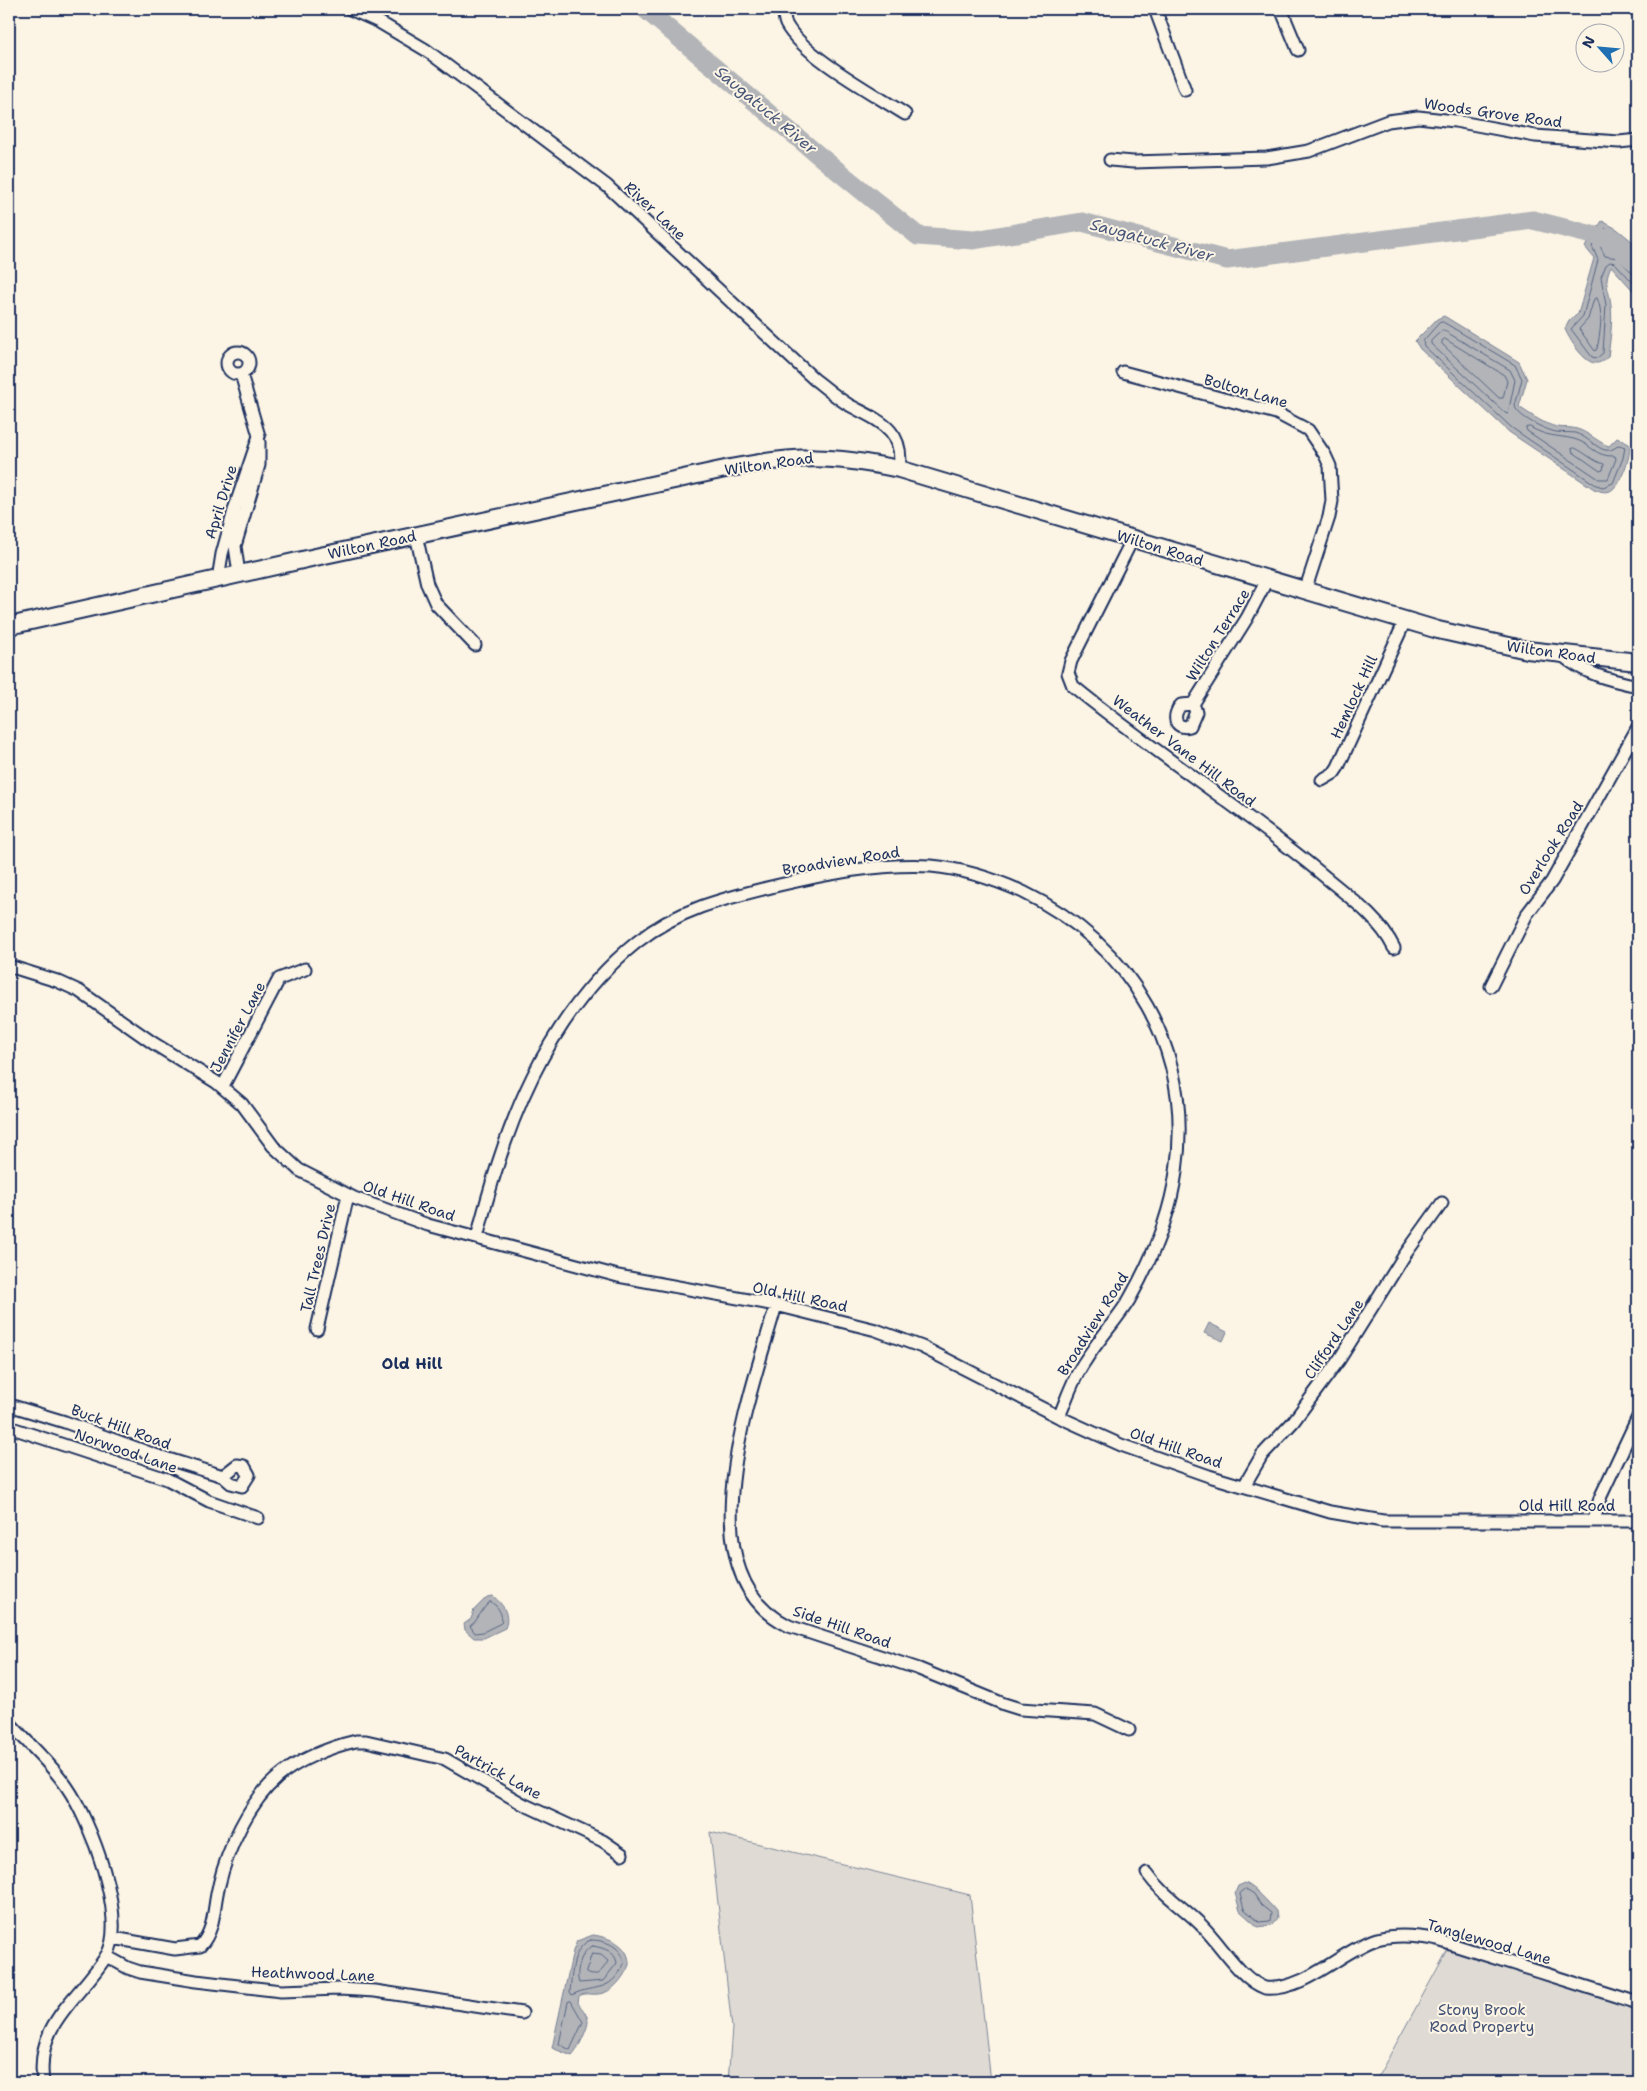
<svg xmlns="http://www.w3.org/2000/svg" width="1647" height="2091" viewBox="0 0 1647 2091" font-family="'Shantell Sans',sans-serif">
  <rect width="100%" height="100%" fill="#fcf5e5"/>
  <filter id="ink" filterUnits="userSpaceOnUse"><feTurbulence type="fractalNoise" baseFrequency=".02" numOctaves="2"/><feDisplacementMap in="SourceGraphic" scale="10" xChannelSelector="R" yChannelSelector="G"/><feConvolveMatrix kernelMatrix="1 2 1 2 8 2 1 2 1" color-interpolation-filters="sRGB"/></filter>
  <g filter="url(#ink)">
    <path fill="#dfdbd4" stroke="#7d8599" d="M 710,1832 L 970,1895 L 991,2082 L 728,2082 L 732,2028 Z
      M 1451,1944 L 1638,2002 L 1638,2082 L 1375,2082 Z"/>
    <path fill="#b2b4b8" stroke="#767f94" d="M 1602,221 L 1617,229 L 1638,246 L 1638,296 L 1611,266 C 1603,283 1609,288 1611,305 C 1613,322 1610,340 1608,357 C 1605,359 1601,363 1597,363 C 1585,365 1569,339 1565,329 L 1569,321 L 1578,314 L 1594,258 L 1585,247 Z
      M 1444,316 L 1519,362 L 1527,379 L 1519,407 L 1522,409 C 1533,416 1544,424 1557,427 C 1564,428 1571,427 1577,429 C 1588,432 1601,444 1609,446 L 1617,438 L 1629,444 C 1633,453 1620,487 1610,491 C 1604,493 1600,491 1594,489 L 1509,432 L 1420,349 L 1415,341 L 1437,319 Z
      M 1209,1323 L 1227,1332 L 1223,1341 L 1204,1333 Z
      M 493,1596 C 504,1605 510,1615 505,1628 L 484,1638 L 474,1638 L 465,1630 L 464,1624 L 471,1619 L 474,1610 L 487,1597 Z
      M 1245,1883 C 1255,1887 1269,1903 1276,1911 L 1277,1919 L 1272,1925 L 1258,1927 L 1240,1911 L 1235,1893 L 1238,1886 Z
      M 593,1935 C 609,1937 630,1945 629,1965 C 624,1977 613,1993 598,1994 C 591,1995 586,1992 579,1996 L 578,2003 C 582,2009 588,2014 588,2022 C 588,2028 577,2052 572,2056 L 552,2048 L 573,1951 L 577,1941 Z"/>
    <g fill="none" stroke-linecap="round" stroke-linejoin="round">
      <path stroke="#576482" stroke-width="1" d="M 1638,250 L 1634,249 L 1605,228 L 1592,246 L 1598,260 L 1583,316 L 1571,329 L 1592,357 L 1597,358 L 1603,353 L 1606,305 L 1601,277 L 1606,265 L 1610,262 L 1615,263 L 1638,288
        M 1638,256 L 1631,254 L 1608,237 L 1600,246 L 1605,256 L 1618,258 L 1638,279
        M 1597,298 C 1604,312 1600,334 1597,349 L 1595,351 L 1579,329 L 1588,319 L 1594,299 Z
        M 1443,322 L 1515,365 L 1522,379 L 1515,406 C 1517,417 1546,430 1556,432 C 1562,433 1569,432 1575,433 C 1586,436 1598,449 1605,450 C 1611,451 1615,448 1619,445 L 1625,447 L 1623,458 L 1613,483 L 1603,487 L 1596,485 L 1512,428 L 1424,346 L 1423,341 L 1439,323 Z
        M 1443,330 L 1510,370 L 1515,380 L 1508,414 L 1505,413 L 1431,344 L 1431,341 Z
        M 1445,339 L 1504,375 L 1507,381 L 1503,398 L 1499,398 L 1442,344 L 1442,341 Z
        M 1530,427 C 1546,437 1556,435 1574,439 C 1592,444 1594,457 1615,456 L 1616,459 L 1608,479 L 1599,479 L 1527,431 L 1526,428 Z
        M 1575,448 C 1586,453 1592,461 1604,464 L 1603,470 L 1600,471 L 1573,452 L 1572,449 Z
        M 490,1602 C 497,1604 504,1615 501,1623 L 483,1632 L 475,1633 L 470,1626 C 478,1621 481,1609 490,1602 Z
        M 1246,1889 L 1254,1894 L 1261,1905 L 1271,1913 L 1270,1921 L 1259,1922 L 1244,1909 L 1240,1894 Z
        M 591,1940 C 606,1940 623,1947 624,1964 C 609,1995 595,1983 572,1995 L 570,1992 C 572,1975 572,1946 591,1940 Z
        M 593,1946 C 604,1948 615,1951 617,1963 L 603,1981 L 579,1983 C 575,1973 581,1949 593,1946 Z
        M 592,1954 L 601,1955 L 608,1961 C 603,1970 597,1979 586,1973 Z
        M 571,2001 L 583,2022 L 570,2050 L 559,2044 L 568,2002 Z"/>
      <path stroke="#b2b4b8" stroke-width="19" d="M 645,9 L 817,154 L 918,236 L 974,240 L 1082,222 L 1227,260 L 1533,220 L 1608,239 L 1638,264"/>
      <defs>
        <path id="minor" d="M 350,9 L 379,22 L 426,50 L 607,186 L 814,379 C 826,388 837,398 849,405 C 879,421 905,429 899,469
          M 784,9 C 784,13 784,20 786,24 C 802,55 874,94 905,114
          M 1155,9 L 1185,90
          M 1281,9 L 1298,50
          M 1110,160 L 1133,162 L 1267,158 L 1309,151 L 1388,121 L 1418,117 L 1455,121 L 1535,136 L 1619,142 L 1638,140
          M227 363a11 11 0 1 1 22 0a11 11 0 1 1-22 0Z
          M 1123,372 L 1276,413 L 1308,430 L 1325,455 L 1330,466 L 1332,501 L 1329,517 L 1305,591
          M 416,535 L 427,584 L 436,604 L 475,645
          M 1132,540 L 1071,661 L 1068,673 L 1073,686 C 1152,751 1239,806 1318,871 C 1345,894 1379,917 1394,948
          M 239,574 L 235,546 L 259,465 L 259,442
          M 218,579 L 222,554 L 235,507 L 259,436 L 241,374
          M 1562,655 C 1584,674 1610,680 1638,686
          M 1193,704 L 1247,618 L 1267,580
          M 1193,704 L 1196,712 L 1190,726 C 1174,730 1172,715 1181,705 Z
          M 1322,780 L 1334,773 L 1338,767 L 1405,621
          M 9,966 L 57,981 L 79,991 L 153,1043 L 216,1082 L 242,1104 L 273,1146 L 299,1170 L 354,1198 L 428,1225 L 618,1276 L 776,1305 L 876,1330 L 922,1347 L 1059,1417 L 1121,1445 L 1209,1476 L 1330,1512 L 1383,1521 L 1638,1521
          M 1491,986 L 1527,914 L 1552,881 L 1638,727
          M 223,1086 L 279,979 L 305,969
          M 477,1238 C 504,1128 545,1016 637,942 C 678,909 726,898 775,886 C 826,874 879,863 931,866 C 963,869 994,879 1023,892 C 1132,945 1194,1050 1176,1172 C 1170,1216 1151,1261 1129,1300 C 1116,1321 1098,1340 1085,1361 C 1073,1378 1067,1398 1059,1417
          M 776,1305 C 753,1389 681,1574 789,1626 L 919,1669 L 1004,1704 L 1020,1709 L 1095,1714 L 1129,1730
          M 317,1329 L 348,1195
          M 9,1405 L 65,1422 L 155,1455 L 223,1476 L 231,1483 L 242,1486 L 249,1475 L 244,1466 L 237,1465 L 223,1476
          M 9,1427 L 167,1479 L 209,1501 L 258,1518
          M 1244,1486 L 1262,1455 L 1293,1422 L 1339,1360 L 1404,1256 L 1442,1203
          M 1594,1521 L 1600,1498 L 1638,1417
          M 9,1722 C 28,1744 51,1763 67,1787 C 90,1820 128,1918 107,1955 C 79,2000 35,2022 43,2082
          M 1147,1873 C 1161,1893 1180,1905 1197,1921 C 1218,1939 1239,1979 1265,1988 C 1304,1992 1342,1950 1377,1939 C 1397,1934 1418,1936 1438,1940 L 1638,2003
          M 113,1938 L 175,1949 L 200,1946 C 216,1929 213,1906 219,1885 C 227,1850 249,1802 277,1778 C 297,1760 330,1747 356,1741 L 366,1741 L 445,1759 L 523,1804 L 603,1841 L 622,1854
          M 106,1956 L 128,1968 L 140,1972 L 196,1981 L 281,1991 L 339,1989 L 375,1991 L 522,2013"/>
        <path id="secondary" d="M 9,626 L 320,556 L 730,468 C 797,455 832,455 899,469 L 1438,630 L 1527,650 L 1638,662"/>
      </defs>
      <use href="#minor" stroke="#1b2f5e" stroke-width="15"/>
      <use href="#secondary" stroke="#1b2f5e" stroke-width="20"/>
      <use href="#minor" stroke="#fcf5e5" stroke-width="11"/>
      <use href="#secondary" stroke="#fcf5e5" stroke-width="16"/>
    </g>
  </g>
  <g text-anchor="middle" dominant-baseline="central" stroke-width="4" stroke-linejoin="round" paint-order="stroke">
    <g font-size="15" fill="#1b2f5e" stroke="#fcf5e5">
      <text transform="translate(1493 113) rotate(8)">Woods Grove Road</text>
      <text transform="translate(655 211) rotate(43)">River Lane</text>
      <text transform="translate(1246 391) rotate(16)">Bolton Lane</text>
      <text transform="translate(769 464) rotate(-8)">Wilton Road</text>
      <text transform="translate(221 502) rotate(-73)">April Drive</text>
      <text transform="translate(372 545) rotate(-12)">Wilton Road</text>
      <text transform="translate(1160 548) rotate(17)">Wilton Road</text>
      <text transform="translate(1218 635) rotate(-58)">Wilton Terrace</text>
      <text transform="translate(1551 652) rotate(8)">Wilton Road</text>
      <text transform="translate(1354 697) rotate(-65)">Hemlock Hill</text>
      <text transform="translate(1184 751) rotate(37)">Weather Vane Hill Road</text>
      <text transform="translate(1551 848) rotate(-58)">Overlook Road</text>
      <text transform="translate(841 861) rotate(-9)">Broadview Road</text>
      <text transform="translate(238 1027) rotate(-62)">Jennifer Lane</text>
      <text transform="translate(409 1201) rotate(19)">Old Hill Road</text>
      <text transform="translate(318 1258) rotate(-77)">Tall Trees Drive</text>
      <text transform="translate(800 1297) rotate(12)">Old Hill Road</text>
      <text transform="translate(1093 1324) rotate(-58)">Broadview Road</text>
      <text transform="translate(1334 1339) rotate(-56)">Clifford Lane</text>
      <text transform="translate(121 1427) rotate(20)">Buck Hill Road</text>
      <text transform="translate(1176 1448) rotate(19)">Old Hill Road</text>
      <text transform="translate(126 1451) rotate(19)">Norwood Lane</text>
      <text x="1567" y="1506">Old Hill Road</text>
      <text transform="translate(842 1627) rotate(19)">Side Hill Road</text>
      <text transform="translate(498 1772) rotate(29)">Partrick Lane</text>
      <text transform="translate(1489 1942) rotate(16)">Tanglewood Lane</text>
      <text transform="translate(313 1974) rotate(2)">Heathwood Lane</text>
    </g>
    <g font-size="15" fill="#425176" stroke="#fcf5e5">
      <text x="1482" y="2010">Stony Brook<tspan x="1482" dy="17">Road Property</tspan></text>
    </g>
    <g font-size="16" font-style="italic" fill="#485779" stroke="#fcf5e5">
      <text transform="translate(766 110) rotate(40)">Saugatuck River</text>
      <text transform="translate(1152 240) rotate(15)">Saugatuck River</text>
    </g>
    <g font-size="16" font-weight="bold" fill="#1b2f5e" stroke="#fcf5e5">
      <text x="412" y="1363">Old Hill</text>
    </g>
  </g>
  <rect width="1647" height="2091" fill="none" stroke="#fcf5e5" stroke-width="30"/>
  <rect x="15" y="15" width="1617" height="2061" fill="none" stroke="#1b2f5e" stroke-width="2" filter="url(#ink)"/>
  <g transform="translate(1600 48) rotate(297)"><circle r="24" fill="#fcf5e5" stroke="#a2a6af"/>
  <path d="M0-4L9 19L0 12L-9 19Z" fill="#1f6fb2"/>
  <text y="-8" font-size="14" font-weight="bold" text-anchor="middle" fill="#1b2f5e">N</text>
  </g>
</svg>
